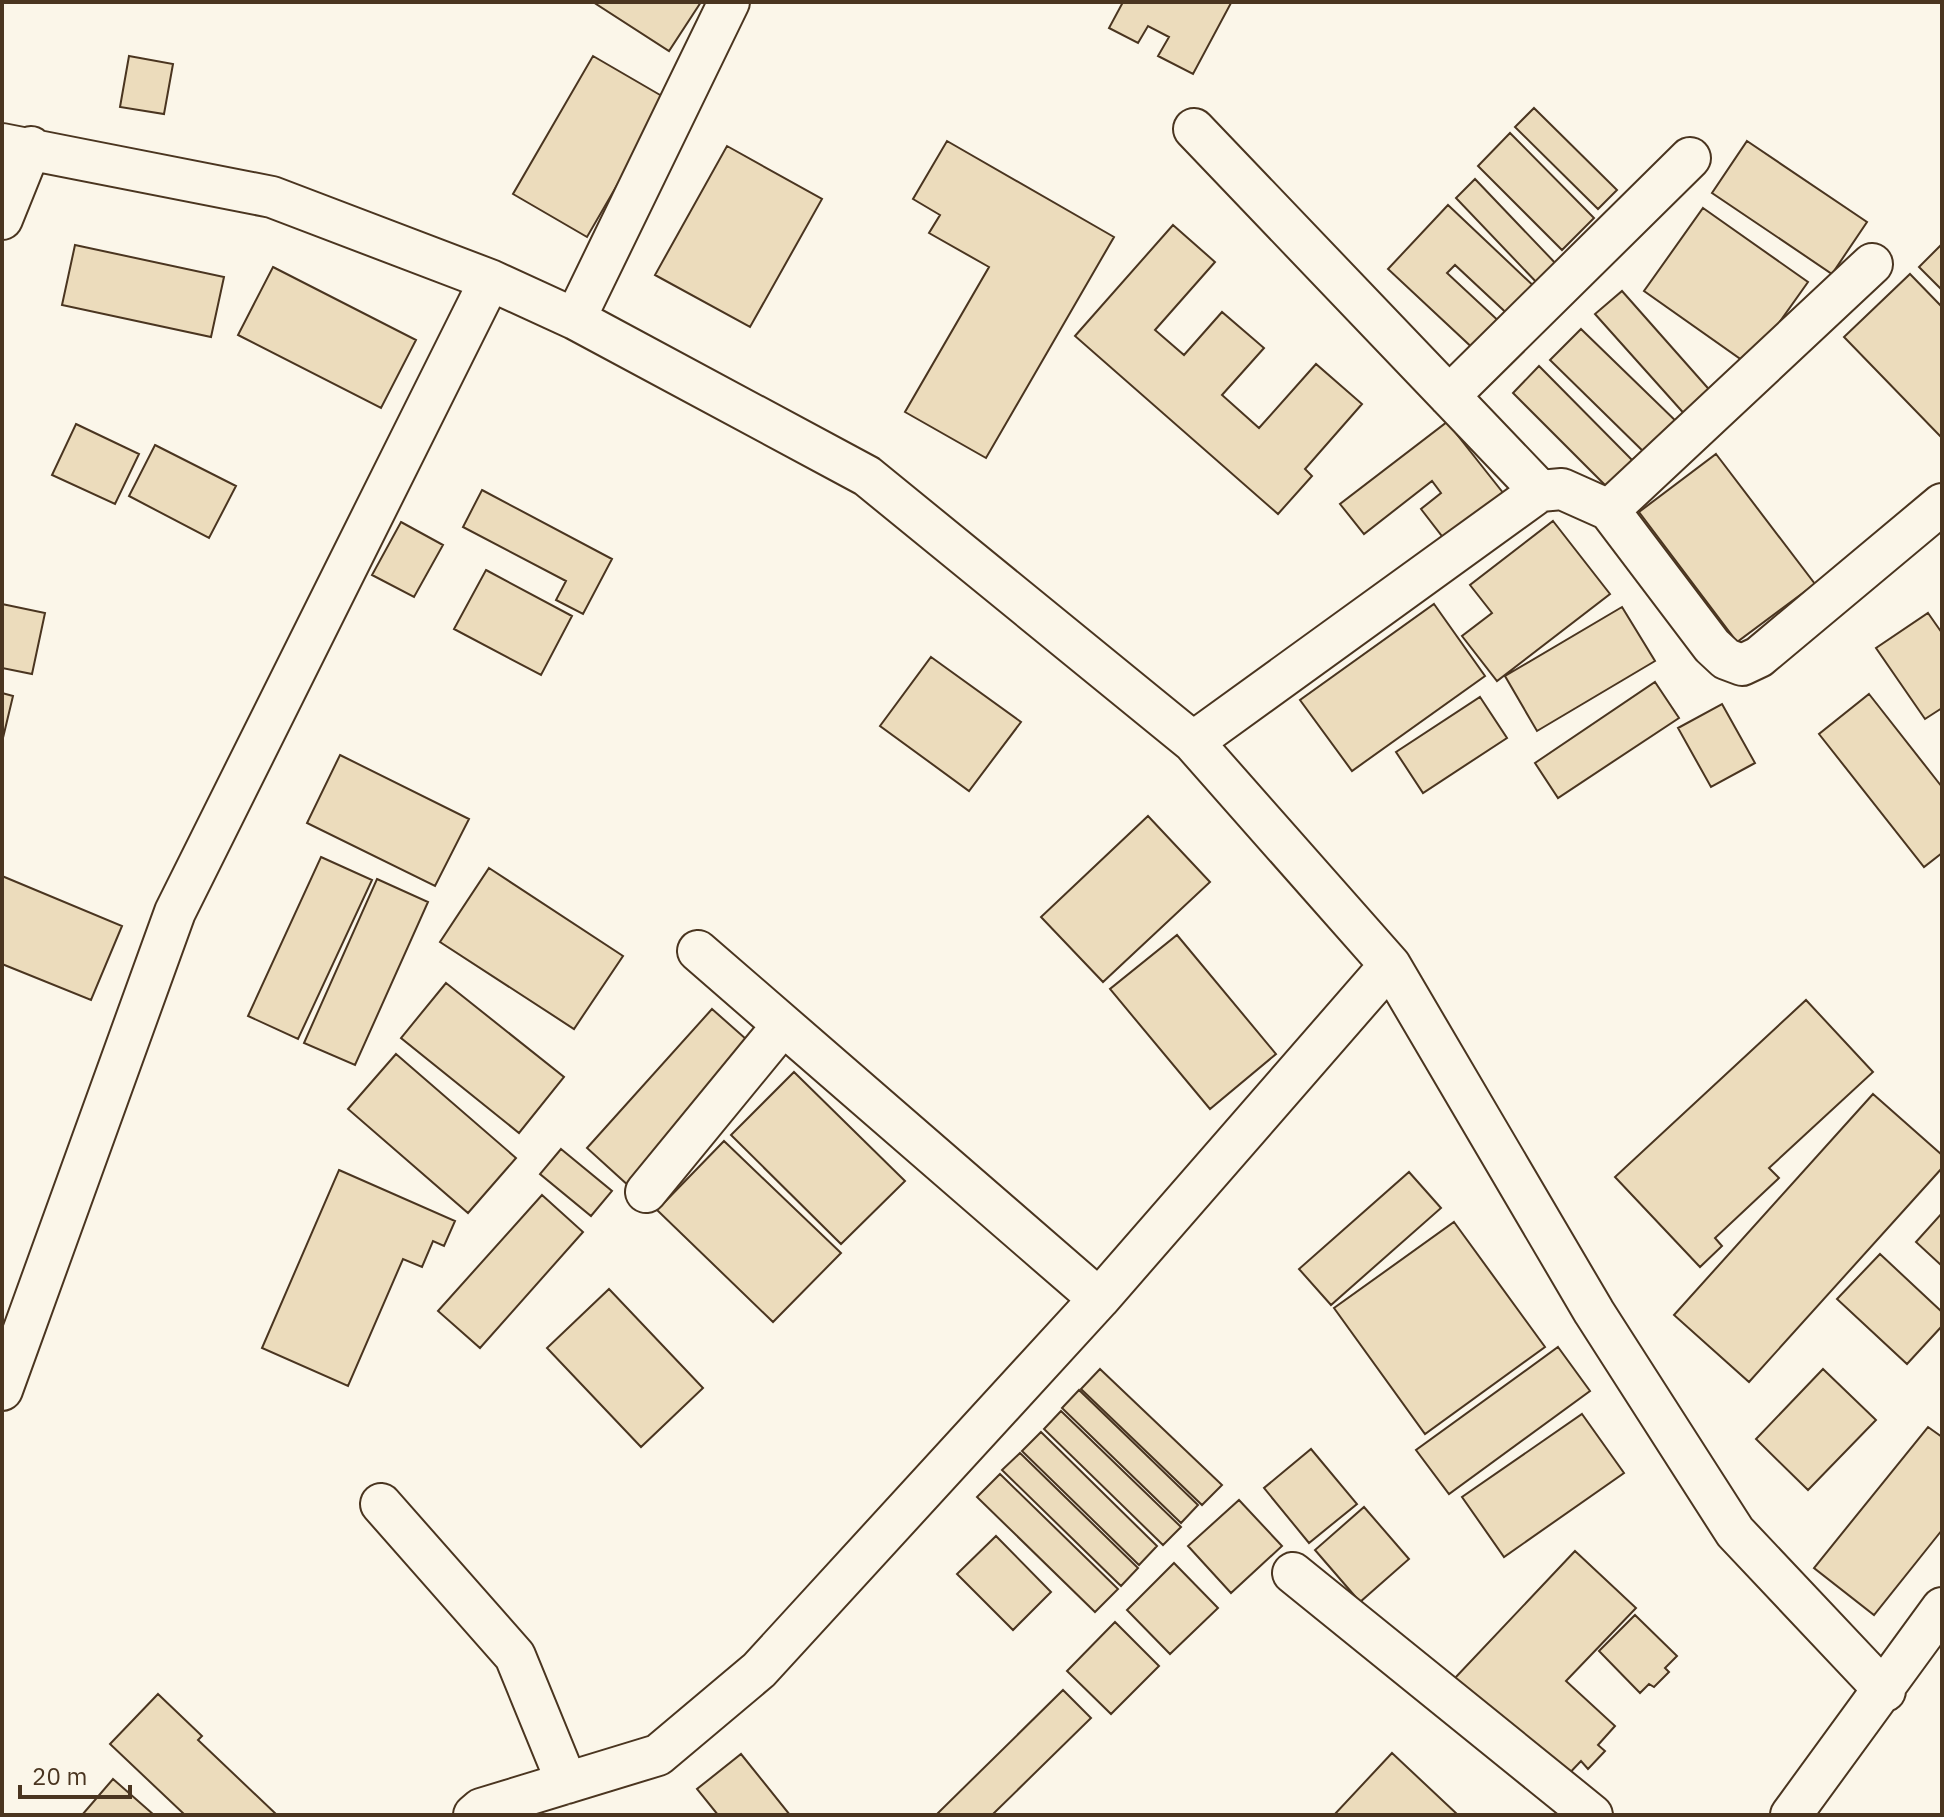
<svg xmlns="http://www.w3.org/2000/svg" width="1944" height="1817" viewBox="0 0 1944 1817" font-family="'IBM Plex Sans',sans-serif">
  <rect width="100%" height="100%" fill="#fbf6e9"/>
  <path fill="#ecdcbc" stroke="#4a3520" stroke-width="2" d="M 593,2 L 701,2 L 669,51 Z
    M 1123,2 L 1229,2 L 1231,3 L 1193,74 L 1158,56 L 1169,37 L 1148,26 L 1138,43 L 1109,28 Z
    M 129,56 L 173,64 L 164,114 L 120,107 Z
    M 593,56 L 667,99 L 587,237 L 513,194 Z
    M 1534,108 L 1617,190 L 1598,209 L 1515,127 Z
    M 1510,133 L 1594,218 L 1562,250 L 1478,166 Z
    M 947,141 L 1114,237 L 986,458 L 905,412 L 989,267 L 929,233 L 940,215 L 913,199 Z
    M 1747,141 L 1867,222 L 1832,274 L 1712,193 Z
    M 727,146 L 822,199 L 750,327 L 655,275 Z
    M 1475,179 L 1559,267 L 1540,286 L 1456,198 Z
    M 1448,205 L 1540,292 L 1514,320 L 1455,265 L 1447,273 L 1504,326 L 1478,353 L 1388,269 Z
    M 1703,208 L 1808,282 L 1749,365 L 1644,291 Z
    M 1173,225 L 1215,262 L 1155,330 L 1184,355 L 1222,312 L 1264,348 L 1222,395 L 1259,428 L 1316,364 L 1362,404 L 1305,469 L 1312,476 L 1278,514 L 1075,336 Z
    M 1942,244 L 1942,290 L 1919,267 Z
    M 75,245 L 224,277 L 211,337 L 62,305 Z
    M 273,267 L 416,340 L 381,408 L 238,335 Z
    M 1910,274 L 1942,307 L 1942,438 L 1844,337 Z
    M 1622,291 L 1714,395 L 1688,418 L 1595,314 Z
    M 1581,329 L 1681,426 L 1650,458 L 1550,360 Z
    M 1539,366 L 1637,465 L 1611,491 L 1513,393 Z
    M 1447,422 L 1504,494 L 1445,540 L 1421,509 L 1441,493 L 1432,481 L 1364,534 L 1340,504 Z
    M 76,424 L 139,454 L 115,504 L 52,475 Z
    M 155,445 L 236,486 L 209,538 L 129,496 Z
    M 1716,454 L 1815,584 L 1737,642 L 1639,512 Z
    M 482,490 L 612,559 L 583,614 L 556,600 L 566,581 L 463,527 Z
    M 1553,521 L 1610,594 L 1497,681 L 1462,636 L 1492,613 L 1470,585 Z
    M 401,522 L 443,545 L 414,597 L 372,575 Z
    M 486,570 L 572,616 L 541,675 L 454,629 Z
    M 2,604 L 45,613 L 32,674 L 2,668 Z
    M 1434,604 L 1485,676 L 1352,771 L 1300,700 Z
    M 1622,607 L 1655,661 L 1537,731 L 1505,676 Z
    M 1928,613 L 1942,633 L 1942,708 L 1925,719 L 1876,648 Z
    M 931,657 L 1021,722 L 969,791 L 880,726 Z
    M 1655,682 L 1679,718 L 1558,798 L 1535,763 Z
    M 2,693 L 13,696 L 2,742 Z
    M 1869,694 L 1942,787 L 1942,853 L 1924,867 L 1819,734 Z
    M 1480,697 L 1507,738 L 1423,793 L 1396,752 Z
    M 1722,704 L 1755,763 L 1711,787 L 1678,728 Z
    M 340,755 L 469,819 L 435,886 L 307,823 Z
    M 1148,816 L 1210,882 L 1103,982 L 1041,917 Z
    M 321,857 L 372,880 L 298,1039 L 248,1016 Z
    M 489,868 L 623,956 L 574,1029 L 440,942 Z
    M 2,876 L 122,926 L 91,1000 L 2,964 Z
    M 377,879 L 428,902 L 355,1065 L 304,1043 Z
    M 1177,935 L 1276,1054 L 1210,1109 L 1110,989 Z
    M 446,983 L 564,1077 L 519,1133 L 401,1038 Z
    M 1806,1000 L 1873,1072 L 1769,1168 L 1779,1178 L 1715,1238 L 1722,1246 L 1700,1267 L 1615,1177 Z
    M 712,1009 L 755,1047 L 630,1187 L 587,1148 Z
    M 396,1054 L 516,1158 L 468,1213 L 348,1109 Z
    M 794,1072 L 905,1181 L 841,1244 L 731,1135 Z
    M 1873,1094 L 1942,1155 L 1942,1168 L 1749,1382 L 1674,1315 Z
    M 724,1141 L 841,1253 L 773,1322 L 657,1210 Z
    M 561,1149 L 612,1191 L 591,1216 L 540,1174 Z
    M 339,1170 L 455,1221 L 444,1246 L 433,1241 L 422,1267 L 403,1259 L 348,1386 L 262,1348 Z
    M 1409,1172 L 1441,1208 L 1331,1305 L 1299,1269 Z
    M 542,1195 L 583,1232 L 480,1348 L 438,1311 Z
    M 1942,1213 L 1942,1266 L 1916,1242 Z
    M 1454,1222 L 1545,1347 L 1425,1434 L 1334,1308 Z
    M 1880,1254 L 1942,1312 L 1942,1326 L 1907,1364 L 1837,1299 Z
    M 609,1289 L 703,1388 L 641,1447 L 547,1348 Z
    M 1558,1347 L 1590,1391 L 1449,1494 L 1416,1450 Z
    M 1100,1369 L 1222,1485 L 1202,1505 L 1081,1389 Z
    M 1823,1369 L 1876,1420 L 1808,1490 L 1756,1439 Z
    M 1079,1390 L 1198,1505 L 1181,1523 L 1062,1408 Z
    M 1061,1411 L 1181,1527 L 1163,1545 L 1044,1429 Z
    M 1582,1414 L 1624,1473 L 1504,1557 L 1462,1497 Z
    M 1928,1427 L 1942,1437 L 1942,1530 L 1874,1615 L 1814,1568 Z
    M 1041,1432 L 1157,1546 L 1139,1565 L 1022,1451 Z
    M 1311,1449 L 1357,1504 L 1309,1543 L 1264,1488 Z
    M 1020,1453 L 1138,1568 L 1121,1586 L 1002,1470 Z
    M 1000,1474 L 1118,1589 L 1095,1612 L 977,1497 Z
    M 1239,1500 L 1282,1546 L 1231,1593 L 1188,1546 Z
    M 1364,1507 L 1409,1559 L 1360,1602 L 1315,1550 Z
    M 996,1536 L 1051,1592 L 1013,1630 L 957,1574 Z
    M 1575,1551 L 1636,1608 L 1566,1681 L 1615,1726 L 1598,1745 L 1605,1751 L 1588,1769 L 1581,1761 L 1563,1780 L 1455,1678 Z
    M 1174,1563 L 1218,1608 L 1170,1654 L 1127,1610 Z
    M 1635,1615 L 1677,1656 L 1665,1668 L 1669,1672 L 1654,1687 L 1649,1684 L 1640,1693 L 1599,1651 Z
    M 1115,1622 L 1159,1666 L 1111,1714 L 1067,1671 Z
    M 1063,1690 L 1091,1718 L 992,1815 L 936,1815 Z
    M 158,1694 L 202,1736 L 198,1740 L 277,1815 L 185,1815 L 110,1744 Z
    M 1392,1753 L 1458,1815 L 1334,1815 Z
    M 741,1754 L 790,1815 L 718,1815 L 697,1789 Z
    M 113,1779 L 154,1815 L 82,1815 Z"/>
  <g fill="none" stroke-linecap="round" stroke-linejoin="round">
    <defs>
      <path id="minor" d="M 1194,129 L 1540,491 L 1562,489 L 1609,510 L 1712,646 L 1726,659 L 1742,665 L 1759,657 L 1942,504
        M 2,144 L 272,197 L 490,280 L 575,319 L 867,476 L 1193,742 L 1390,965 L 1594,1312 L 1735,1532 L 1885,1691
        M 2,219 L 31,147
        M 575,319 L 729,2
        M 1449,396 L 1690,158
        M 1609,510 L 1872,264
        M 1193,742 L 1540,491
        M 698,951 L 1099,1299
        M 646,1192 L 783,1025
        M 2,1390 L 175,912 L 490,280
        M 381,1504 L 515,1656 L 567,1783
        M 1293,1573 L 1592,1815
        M 474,1815 L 481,1809 L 658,1755 L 759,1670 L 1099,1299 L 1390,965
        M 1791,1815 L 1942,1608"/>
    </defs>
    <use href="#minor" stroke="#4a3520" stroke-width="44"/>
    <use href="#minor" stroke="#fbf6e9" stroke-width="40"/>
  </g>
  <rect width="1944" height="1817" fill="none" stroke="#4a3520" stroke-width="8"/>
  <path d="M20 1785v12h110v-12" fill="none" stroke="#4a3520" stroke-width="4"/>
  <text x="32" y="1785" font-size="24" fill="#4a3520" stroke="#fbf6e9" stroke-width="6" paint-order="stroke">20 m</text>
</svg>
